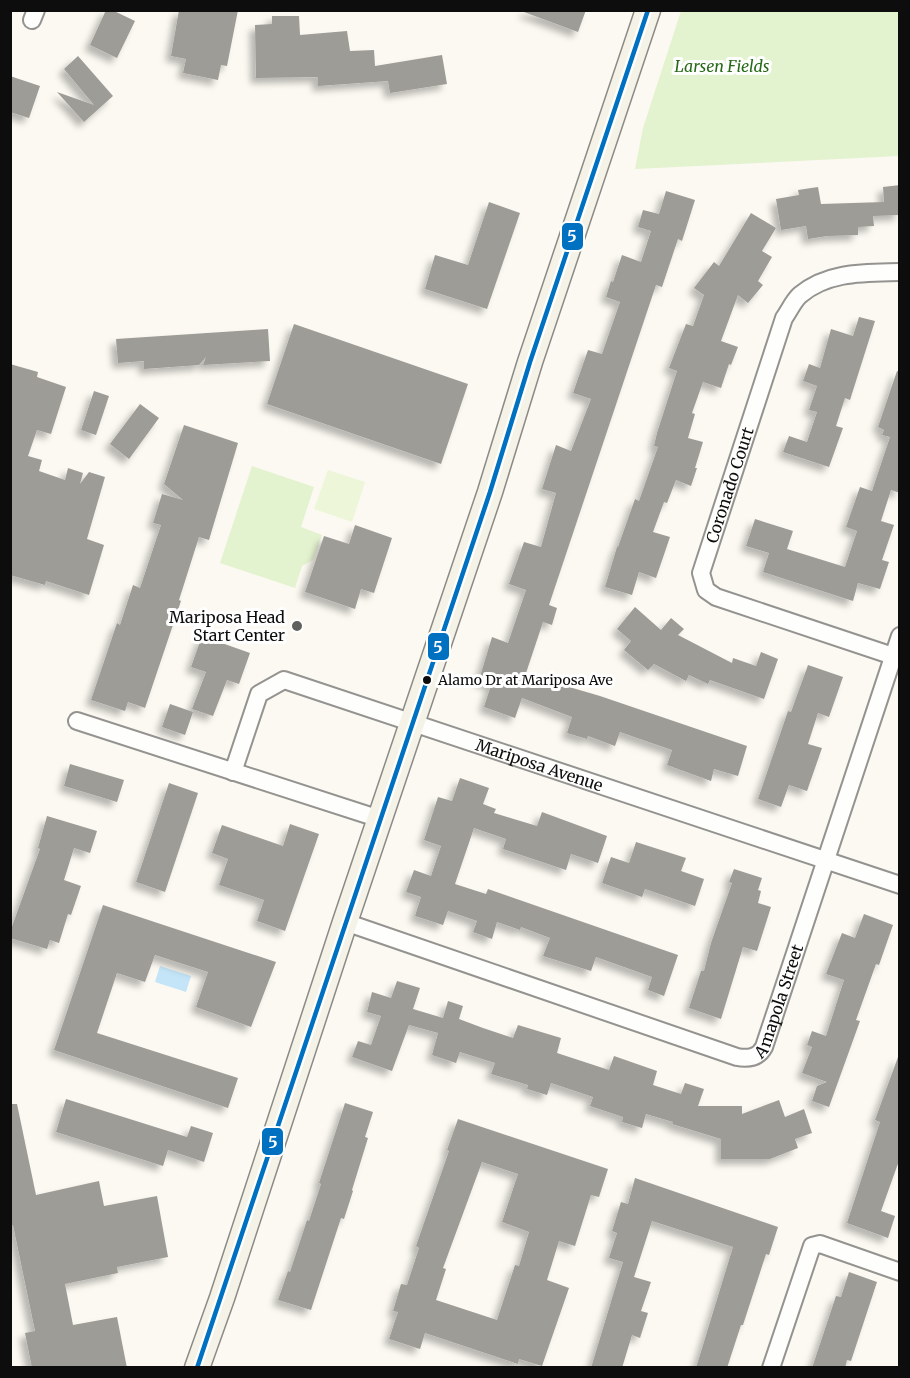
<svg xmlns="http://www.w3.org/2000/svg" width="910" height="1378" viewBox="0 0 910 1378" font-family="Merriweather,serif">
  <defs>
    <filter id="shadow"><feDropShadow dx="-5.5" dy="5.5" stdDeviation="3" flood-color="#0004"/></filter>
  </defs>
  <rect width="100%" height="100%" fill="#fbf9f1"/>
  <path fill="#e3f2cf" d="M 681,11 L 899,11 L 899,156 L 635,169 L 643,128 Z
    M 252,466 L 314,487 L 301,527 L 322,535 L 313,560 L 302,566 L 295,588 L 220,563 Z"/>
  <path fill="#eef6d9" d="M 328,470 L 365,482 L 352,522 L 314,509 Z"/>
  <path fill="#c4e5f8" d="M 160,966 L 191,976 L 186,992 L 155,982 Z"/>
  <path fill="#9e9c97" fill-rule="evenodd" filter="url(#shadow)" d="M 106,10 L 112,10 L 135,21 L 117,58 L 90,45 Z
    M 179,10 L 238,10 L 227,66 L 221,65 L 218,80 L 183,73 L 186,59 L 171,56 Z
    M 525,10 L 586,10 L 578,32 L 524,12 Z
    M 272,16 L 299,16 L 300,35 L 347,31 L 350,51 L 374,50 L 375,66 L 442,55 L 447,84 L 390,93 L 388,81 L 318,86 L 318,77 L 256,78 L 255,25 L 272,24 Z
    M 78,56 L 113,96 L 84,122 L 57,92 L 94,105 L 64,69 Z
    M 10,76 L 40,86 L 29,118 L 10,112 Z
    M 900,185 L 900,215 L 873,216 L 874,226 L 858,227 L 858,235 L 827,236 L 808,239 L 806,226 L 781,230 L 776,199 L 799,195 L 798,190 L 818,187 L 821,204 L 884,202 L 883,187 Z
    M 666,191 L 695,200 L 682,241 L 678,239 L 662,287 L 656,285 L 549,605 L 557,608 L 552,625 L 543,622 L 525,676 L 558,687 L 559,684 L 600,696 L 747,746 L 738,776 L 714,769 L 711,781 L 667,765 L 672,750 L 640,739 L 620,732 L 615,746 L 588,736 L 587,739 L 567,733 L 572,717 L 522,698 L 515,718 L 484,707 L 491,685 L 479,680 L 492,637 L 508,643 L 526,590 L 509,584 L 524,542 L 541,547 L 556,493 L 542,489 L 556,445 L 571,451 L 591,399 L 573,393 L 588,350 L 602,354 L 620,302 L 606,297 L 611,281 L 613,282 L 622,255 L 641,262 L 651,231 L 638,227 L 643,210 L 659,214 Z
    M 489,202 L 520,213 L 487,309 L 425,289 L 435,255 L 468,265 Z
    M 751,213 L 776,228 L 762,251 L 772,257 L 758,281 L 763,285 L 748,303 L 738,295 L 721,341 L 738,347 L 731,365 L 729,364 L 721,388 L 703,382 L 692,413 L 695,414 L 688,438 L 703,442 L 695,468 L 697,468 L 691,486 L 676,480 L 667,503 L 664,502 L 653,532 L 670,537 L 656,578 L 639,572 L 632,595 L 605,587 L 617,547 L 618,547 L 635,499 L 639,501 L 658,447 L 654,446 L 657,433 L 677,371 L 669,368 L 686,324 L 693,326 L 704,295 L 694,288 L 714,262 L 719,266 Z
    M 859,317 L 875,321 L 850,400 L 845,398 L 836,426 L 843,428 L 829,467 L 783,452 L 789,436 L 807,442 L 817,412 L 809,410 L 817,386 L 803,381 L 809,364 L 820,368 L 831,329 L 853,336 Z
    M 294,324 L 468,384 L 441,464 L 267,404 Z
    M 268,329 L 270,361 L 203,365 L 206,357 L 199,365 L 144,369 L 144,361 L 118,363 L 116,339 Z
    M 10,364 L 38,372 L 37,377 L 66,387 L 51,434 L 37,430 L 28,456 L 42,460 L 39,471 L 65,480 L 68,468 L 83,473 L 80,484 L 89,472 L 105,477 L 87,539 L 104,545 L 89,595 L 46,581 L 45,585 L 10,575 Z
    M 897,371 L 900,372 L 900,493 L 891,490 L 881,521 L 894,525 L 882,560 L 889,562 L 880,589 L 858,583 L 853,601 L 763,572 L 769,553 L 746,546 L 755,519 L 793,531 L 787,549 L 845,567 L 857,531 L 846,527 L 860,487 L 872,491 L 890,437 L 882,435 L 884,430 L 878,427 Z
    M 94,391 L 109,396 L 96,435 L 81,430 Z
    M 140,404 L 159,418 L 129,459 L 110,444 Z
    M 184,425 L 238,443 L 209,540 L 199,537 L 179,600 L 181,601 L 145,708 L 128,702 L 125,711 L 91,700 L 117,623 L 120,625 L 133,585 L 140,588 L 161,525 L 153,523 L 162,494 L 183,500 L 164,484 Z
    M 355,525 L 392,538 L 374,593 L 361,589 L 355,609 L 305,592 L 324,536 L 349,544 Z
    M 635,607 L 661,630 L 671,618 L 684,629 L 678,635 L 732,663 L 733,658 L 756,666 L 761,652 L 778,659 L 764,699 L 710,680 L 708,684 L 689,675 L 686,681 L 654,664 L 648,670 L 624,650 L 631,641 L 617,629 Z
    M 202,636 L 250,653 L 239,684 L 227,680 L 213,716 L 192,709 L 206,672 L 191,667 Z
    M 808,665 L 843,677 L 829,717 L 818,713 L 808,744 L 822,748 L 807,791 L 789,785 L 781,807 L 758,799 L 788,711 L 791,712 Z
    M 170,704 L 193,712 L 185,735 L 162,727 Z
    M 70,764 L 124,780 L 117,802 L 64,786 Z
    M 460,778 L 489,788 L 483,804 L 496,809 L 494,813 L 537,826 L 542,812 L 607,836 L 598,863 L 571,854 L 566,870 L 503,849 L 506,839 L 474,828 L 455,884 L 486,894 L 488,889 L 678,955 L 664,996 L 648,990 L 652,977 L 596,957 L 591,971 L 543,956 L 550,938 L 521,927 L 520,930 L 497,922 L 492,939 L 473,932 L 477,921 L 448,911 L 443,925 L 415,916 L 421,897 L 406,892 L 414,870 L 431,876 L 441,846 L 424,840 L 438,797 L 452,801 Z
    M 169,783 L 198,793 L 165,892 L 136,882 Z
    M 47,816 L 97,831 L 90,853 L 74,848 L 64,880 L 81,886 L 71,915 L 68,914 L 59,943 L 50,940 L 47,949 L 10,938 L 10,932 L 40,849 L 38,848 Z
    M 290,824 L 319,834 L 285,931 L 257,921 L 264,900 L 219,885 L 228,859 L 212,853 L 222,825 L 283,846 Z
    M 636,842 L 686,858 L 681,871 L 704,879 L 695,906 L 645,889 L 642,897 L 602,883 L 611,857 L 629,863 Z
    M 734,869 L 762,878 L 758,890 L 761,891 L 758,903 L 771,907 L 757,951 L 743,947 L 721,1019 L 689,1008 L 701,971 L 704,971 L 711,943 L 732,883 L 729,882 Z
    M 103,905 L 276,962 L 251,1027 L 196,1007 L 208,972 L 155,955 L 145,982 L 117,973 L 97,1033 L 238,1078 L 228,1108 L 54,1050 Z
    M 864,914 L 893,925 L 879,965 L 876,964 L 856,1020 L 860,1021 L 829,1107 L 812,1101 L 817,1086 L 827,1082 L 802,1073 L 812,1047 L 807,1045 L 812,1031 L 826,1036 L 844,980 L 826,974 L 842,933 L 855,938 Z
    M 397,981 L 420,988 L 413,1009 L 443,1018 L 448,1001 L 463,1006 L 459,1019 L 483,1028 L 513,1038 L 518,1025 L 561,1038 L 557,1053 L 609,1070 L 614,1056 L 657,1071 L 653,1085 L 681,1094 L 685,1083 L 704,1089 L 698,1106 L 742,1106 L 742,1114 L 779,1100 L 785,1117 L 804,1109 L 812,1133 L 795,1139 L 798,1148 L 770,1159 L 721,1159 L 721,1139 L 672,1124 L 673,1122 L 646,1114 L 642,1128 L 622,1122 L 623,1117 L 590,1106 L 593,1097 L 551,1083 L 547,1095 L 527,1089 L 528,1085 L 491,1074 L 495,1063 L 460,1052 L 456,1063 L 432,1055 L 438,1033 L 409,1025 L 392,1071 L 352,1057 L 358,1041 L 371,1045 L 381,1016 L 367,1012 L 372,992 L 391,998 Z
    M 898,1057 L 900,1057 L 900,1158 L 881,1211 L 895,1216 L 888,1238 L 847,1223 L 880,1122 L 875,1120 Z
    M 66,1099 L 187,1137 L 191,1126 L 213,1133 L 204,1162 L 168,1150 L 163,1166 L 56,1132 Z
    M 345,1103 L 373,1112 L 365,1137 L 368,1138 L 352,1190 L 353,1191 L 344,1219 L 341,1218 L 311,1310 L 278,1300 L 288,1271 L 290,1272 L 307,1220 L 309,1221 L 321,1184 L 319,1183 Z
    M 10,1104 L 17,1104 L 36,1195 L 99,1181 L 104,1206 L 157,1196 L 168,1257 L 117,1267 L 118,1273 L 65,1284 L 73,1325 L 117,1317 L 127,1368 L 32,1368 L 25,1333 L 35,1331 L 13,1225 L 10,1225 Z
    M 458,1119 L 608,1169 L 599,1197 L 591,1195 L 575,1246 L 559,1241 L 547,1280 L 569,1288 L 542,1366 L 519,1359 L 518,1364 L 425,1333 L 420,1349 L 389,1339 L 398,1312 L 393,1311 L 401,1284 L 407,1285 L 419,1248 L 416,1246 L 449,1151 L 447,1150 ZM 482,1162 L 518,1174 L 502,1222 L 529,1232 L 519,1266 L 515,1265 L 497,1320 L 436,1300 L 446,1269 L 443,1268 Z
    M 635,1178 L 778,1227 L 769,1255 L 766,1254 L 743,1325 L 741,1325 L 727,1368 L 696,1368 L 733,1247 L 652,1221 L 634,1277 L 651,1282 L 641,1311 L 648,1313 L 640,1338 L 632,1335 L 622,1368 L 591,1368 L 623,1262 L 609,1258 L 617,1233 L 612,1231 L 621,1202 L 628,1204 Z
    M 849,1272 L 877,1282 L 851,1361 L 847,1360 L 845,1368 L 812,1368 L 836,1296 L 841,1297 Z"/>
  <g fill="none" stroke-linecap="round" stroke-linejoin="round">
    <defs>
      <g id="street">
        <path d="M 32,20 L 36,10"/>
        <path id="s1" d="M 893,656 L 716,597 L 706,590 L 701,573 L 784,318 C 789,311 794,300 800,295 C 828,271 866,273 900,272"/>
        <path d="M 77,721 L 380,819"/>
        <path id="s2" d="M 233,772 L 259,694 L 284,680 L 900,885"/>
        <path id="s3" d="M 345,922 L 737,1057 C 748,1059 758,1058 764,1047 L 900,636"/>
        <path d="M 771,1368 L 812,1246 L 820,1244 L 900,1272"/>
      </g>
      <path id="secondary" d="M 197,1368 L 222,1298 L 345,922 L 490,492 L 530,362 L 648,10"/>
    </defs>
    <use href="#street" stroke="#949390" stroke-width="20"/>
    <use href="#secondary" stroke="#8b8a86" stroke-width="27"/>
    <use href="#street" stroke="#fefefd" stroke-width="16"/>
    <use href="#secondary" stroke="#f5f3e8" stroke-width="24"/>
    <defs>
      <path id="bus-1" d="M 197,1368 L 490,492 L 530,362 L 648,10"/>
    </defs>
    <use href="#bus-1" stroke="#fff" stroke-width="9"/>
    <use href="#bus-1" stroke="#0070c0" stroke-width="4.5"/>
  </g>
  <circle fill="#60605d" stroke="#fff" stroke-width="2" cx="297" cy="626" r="6"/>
  <circle fill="#0d0d0d" stroke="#fff" stroke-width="2" cx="427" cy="680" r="5"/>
  <g text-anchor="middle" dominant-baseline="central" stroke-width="6" stroke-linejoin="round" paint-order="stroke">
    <g font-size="14" fill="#0d0d0d" stroke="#fff" text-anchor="start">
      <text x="438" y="680">Alamo Dr at Mariposa Ave</text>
    </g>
    <g font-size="16" font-style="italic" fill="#286a18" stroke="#fff">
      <text x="722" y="66">Larsen Fields</text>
    </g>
    <g font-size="16" fill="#0d0d0d" stroke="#fff">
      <text stroke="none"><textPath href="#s1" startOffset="309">Coronado Court</textPath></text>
      <text stroke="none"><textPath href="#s2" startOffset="380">Mariposa Avenue</textPath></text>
      <text stroke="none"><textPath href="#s3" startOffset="494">Amapola Street</textPath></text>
    </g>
    <g font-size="16" fill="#0d0d0d" stroke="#fff" text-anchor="end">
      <text x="285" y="617">Mariposa Head<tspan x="285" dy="18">Start Center</tspan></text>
    </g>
  </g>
  <g stroke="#fff" stroke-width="2">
    <rect x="561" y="222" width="23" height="29" rx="6" fill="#0070c0"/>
    <rect x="427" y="632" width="23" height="29" rx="6" fill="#0070c0"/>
    <rect x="261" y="1127" width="23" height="29" rx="6" fill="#0070c0"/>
  </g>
  <g font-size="16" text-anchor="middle" font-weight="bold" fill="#fff">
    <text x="572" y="242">5</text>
    <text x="438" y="653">5</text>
    <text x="273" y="1148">5</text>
  </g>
  <rect width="910" height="1378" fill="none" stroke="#0d0d0d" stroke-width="24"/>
</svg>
